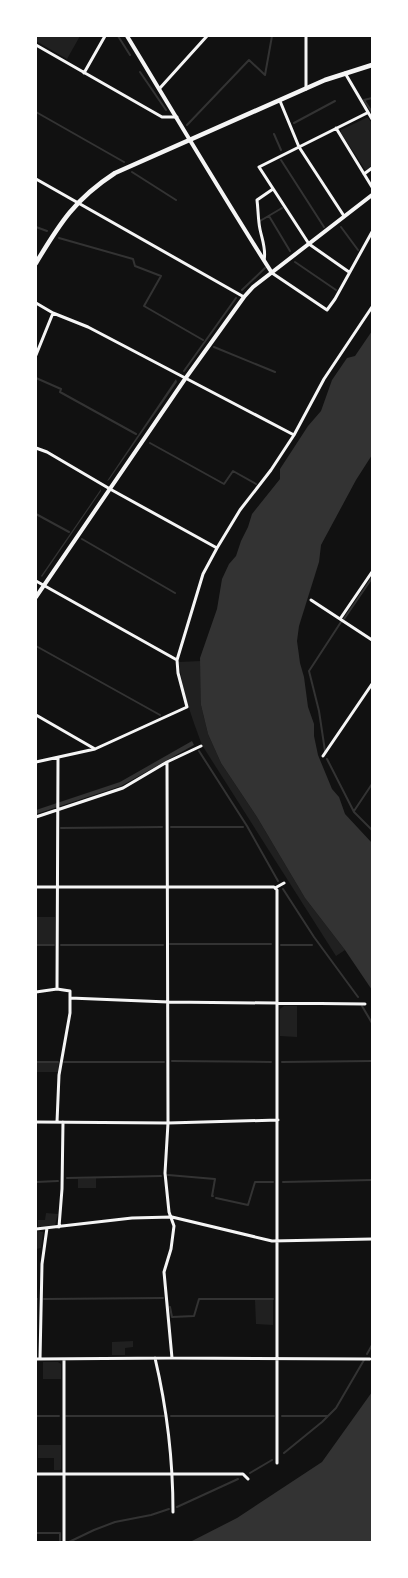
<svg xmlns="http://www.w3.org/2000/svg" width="408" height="1578" viewBox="0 0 408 1578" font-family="'Noto Serif',serif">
  <rect width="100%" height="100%" fill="#111"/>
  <path fill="#202020" d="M 36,36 L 80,36 L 67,59 L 36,41 Z
    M 366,118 L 368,118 L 372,123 L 372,166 L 366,171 L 341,133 L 341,130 Z
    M 201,661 L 201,705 L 208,734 L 221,763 L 257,817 L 305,898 L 345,950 L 336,956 L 202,745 C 192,718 182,691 179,662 Z
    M 36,917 L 55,917 L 55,944 L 36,944 Z
    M 284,1006 L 297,1006 L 297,1037 L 280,1036 L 280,1009 Z
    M 36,1062 L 59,1062 L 58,1072 L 36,1072 Z
    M 96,1178 L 96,1188 L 78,1188 L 78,1179 Z
    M 46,1213 L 58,1214 L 55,1225 L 38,1227 L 38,1220 L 45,1220 Z
    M 36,1231 L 43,1232 L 41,1248 L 36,1249 Z
    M 36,1300 L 38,1300 L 37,1353 L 36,1354 Z
    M 255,1300 L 273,1300 L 273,1325 L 256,1324 Z
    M 133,1341 L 133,1347 L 125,1348 L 125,1355 L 112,1355 L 112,1342 Z
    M 43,1362 L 58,1362 L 61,1364 L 61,1379 L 43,1379 Z
    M 38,1445 L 61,1445 L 61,1469 L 60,1470 L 54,1470 L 54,1458 L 38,1458 Z"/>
  <path fill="#333" d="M 372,331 L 372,455 L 356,480 L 321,545 L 319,562 L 299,626 L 297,641 L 300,663 L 304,677 L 308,707 L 314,724 L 314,736 L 318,755 L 332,789 L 339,797 L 345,814 L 372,843 L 372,990 L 345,950 L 305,898 L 257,817 L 221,763 L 208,734 L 201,705 L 200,658 L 217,609 L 222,579 L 229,564 L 236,556 L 241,541 L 248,527 L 252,514 L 280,479 L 280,469 L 308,426 L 321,411 L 332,380 L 347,358 L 355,356 Z
    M 176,379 L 177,382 L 109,480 L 107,481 Z
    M 101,489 L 101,491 L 42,577 L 41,576 Z
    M 192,741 L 194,745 L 121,786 L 36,814 L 36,810 L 120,782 Z
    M 372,1392 L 372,1542 L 190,1542 L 237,1518 L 322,1462 Z"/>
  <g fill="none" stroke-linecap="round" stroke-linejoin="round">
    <path stroke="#333" stroke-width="2" d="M 118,36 L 130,55
      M 140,72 L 166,110
      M 372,98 L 364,100 L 372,112
      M 36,112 L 124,162
      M 294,123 L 335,101
      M 187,125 L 249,60 L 265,75 L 272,36
      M 274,134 L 281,150
      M 281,160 L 324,227
      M 132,172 L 176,200
      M 269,216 L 290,251
      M 260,221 L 282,208
      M 36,227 L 47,231
      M 341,227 L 358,250
      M 59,238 L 133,259 L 135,266 L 161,276 L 144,306 L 203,340
      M 295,262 L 336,290
      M 242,290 L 265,268
      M 214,347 L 275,372
      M 184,371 L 236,298
      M 36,378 L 61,389 L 60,392 L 136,434
      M 150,443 L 224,484 L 233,471 L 256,484
      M 36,514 L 69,532
      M 82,539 L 175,593
      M 344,619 L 372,578
      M 36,646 L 160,715
      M 199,751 L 247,826 L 278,881
      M 325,751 L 319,711 L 309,671 L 341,622
      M 327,759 L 354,812 L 372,830
      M 354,811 L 372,784
      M 171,827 L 243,827
      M 61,828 L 162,827
      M 283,889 L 314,937 L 358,997
      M 170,944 L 271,944
      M 36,945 L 54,945
      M 61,945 L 163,945
      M 281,945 L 312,945
      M 362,1006 L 372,1023
      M 172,1061 L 271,1062
      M 36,1062 L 58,1062
      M 64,1062 L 164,1062
      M 282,1062 L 372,1061
      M 168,1175 L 215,1179 L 212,1196 L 213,1196
      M 67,1178 L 161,1176
      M 36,1182 L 58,1181
      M 283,1182 L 372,1180
      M 216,1198 L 248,1205 L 255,1182 L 273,1182
      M 36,1299 L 37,1299
      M 44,1299 L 163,1298
      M 170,1307 L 172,1317 L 194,1316 L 199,1299 L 273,1299
      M 367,1354 L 372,1345
      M 36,1416 L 59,1416
      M 66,1416 L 165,1416
      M 171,1416 L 274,1416
      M 282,1416 L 328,1416
      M 284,1453 L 322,1422 L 336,1408 L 364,1360
      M 250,1473 L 272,1460
      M 177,1507 L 238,1479
      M 36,1533 L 60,1533 L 60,1542
      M 69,1542 L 94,1530 L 115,1522 L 151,1515 L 169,1509"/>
    <path stroke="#f5f5f5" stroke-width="3" d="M 306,36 L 306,89
      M 36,45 L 162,117 L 177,117
      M 84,73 L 105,36
      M 345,73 L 372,119
      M 160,88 L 207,36
      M 280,101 L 299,147 L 344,216
      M 336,128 L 372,187
      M 364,174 L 372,168
      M 36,179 L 244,297
      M 264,260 C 267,248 260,235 259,223 C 258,215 258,208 257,200 L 273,189
      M 349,272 L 309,244 L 259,167 L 367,113
      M 272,273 L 327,310 L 335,299 L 372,232
      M 36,303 L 53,313 L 88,327 L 294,435
      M 36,355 L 53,313
      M 36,448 L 47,452 L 110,489 L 217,548
      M 36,581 L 177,660
      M 311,600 L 372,640
      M 340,619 L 372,572
      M 36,715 L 95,749
      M 323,756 L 372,684
      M 36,762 L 95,749 L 187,707 L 178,673 L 177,660 L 203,574 L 217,548 L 240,510 L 271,470 L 294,435 L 324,379 L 372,307
      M 36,817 L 123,788 L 167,762
      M 36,887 L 274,887 L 277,890 L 277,1463
      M 275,888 L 284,883
      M 57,989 L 58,758
      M 36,992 L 57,989 L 70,991 L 70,1013 L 59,1075 L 57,1122
      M 70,998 L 168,1002 L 365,1004
      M 36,1122 L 168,1123 L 278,1120
      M 59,1227 L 62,1189 L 63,1122
      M 36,1229 L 132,1218 L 172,1217 L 272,1241 L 372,1239
      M 155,1358 C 167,1409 173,1459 173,1512
      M 172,1358 L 164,1272 L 171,1249 L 174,1226 L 169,1212 L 165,1173 L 168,1123 L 167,762 L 201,746
      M 36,1359 L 172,1358 L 370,1359
      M 40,1359 L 42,1264 L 47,1228
      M 64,1359 L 64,1542
      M 36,1474 L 243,1474 L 248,1479"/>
    <path stroke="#f5f5f5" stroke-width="4" d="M 127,36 C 175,115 222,195 272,273
      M 36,597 L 185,379 L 244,297 L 253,287 L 372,195"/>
    <path stroke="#f5f5f5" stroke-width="4.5" d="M 36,263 C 60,223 75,199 115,173 L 325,80 L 372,65"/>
  </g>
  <rect width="408" height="1578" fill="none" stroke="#ffffff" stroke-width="74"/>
</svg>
